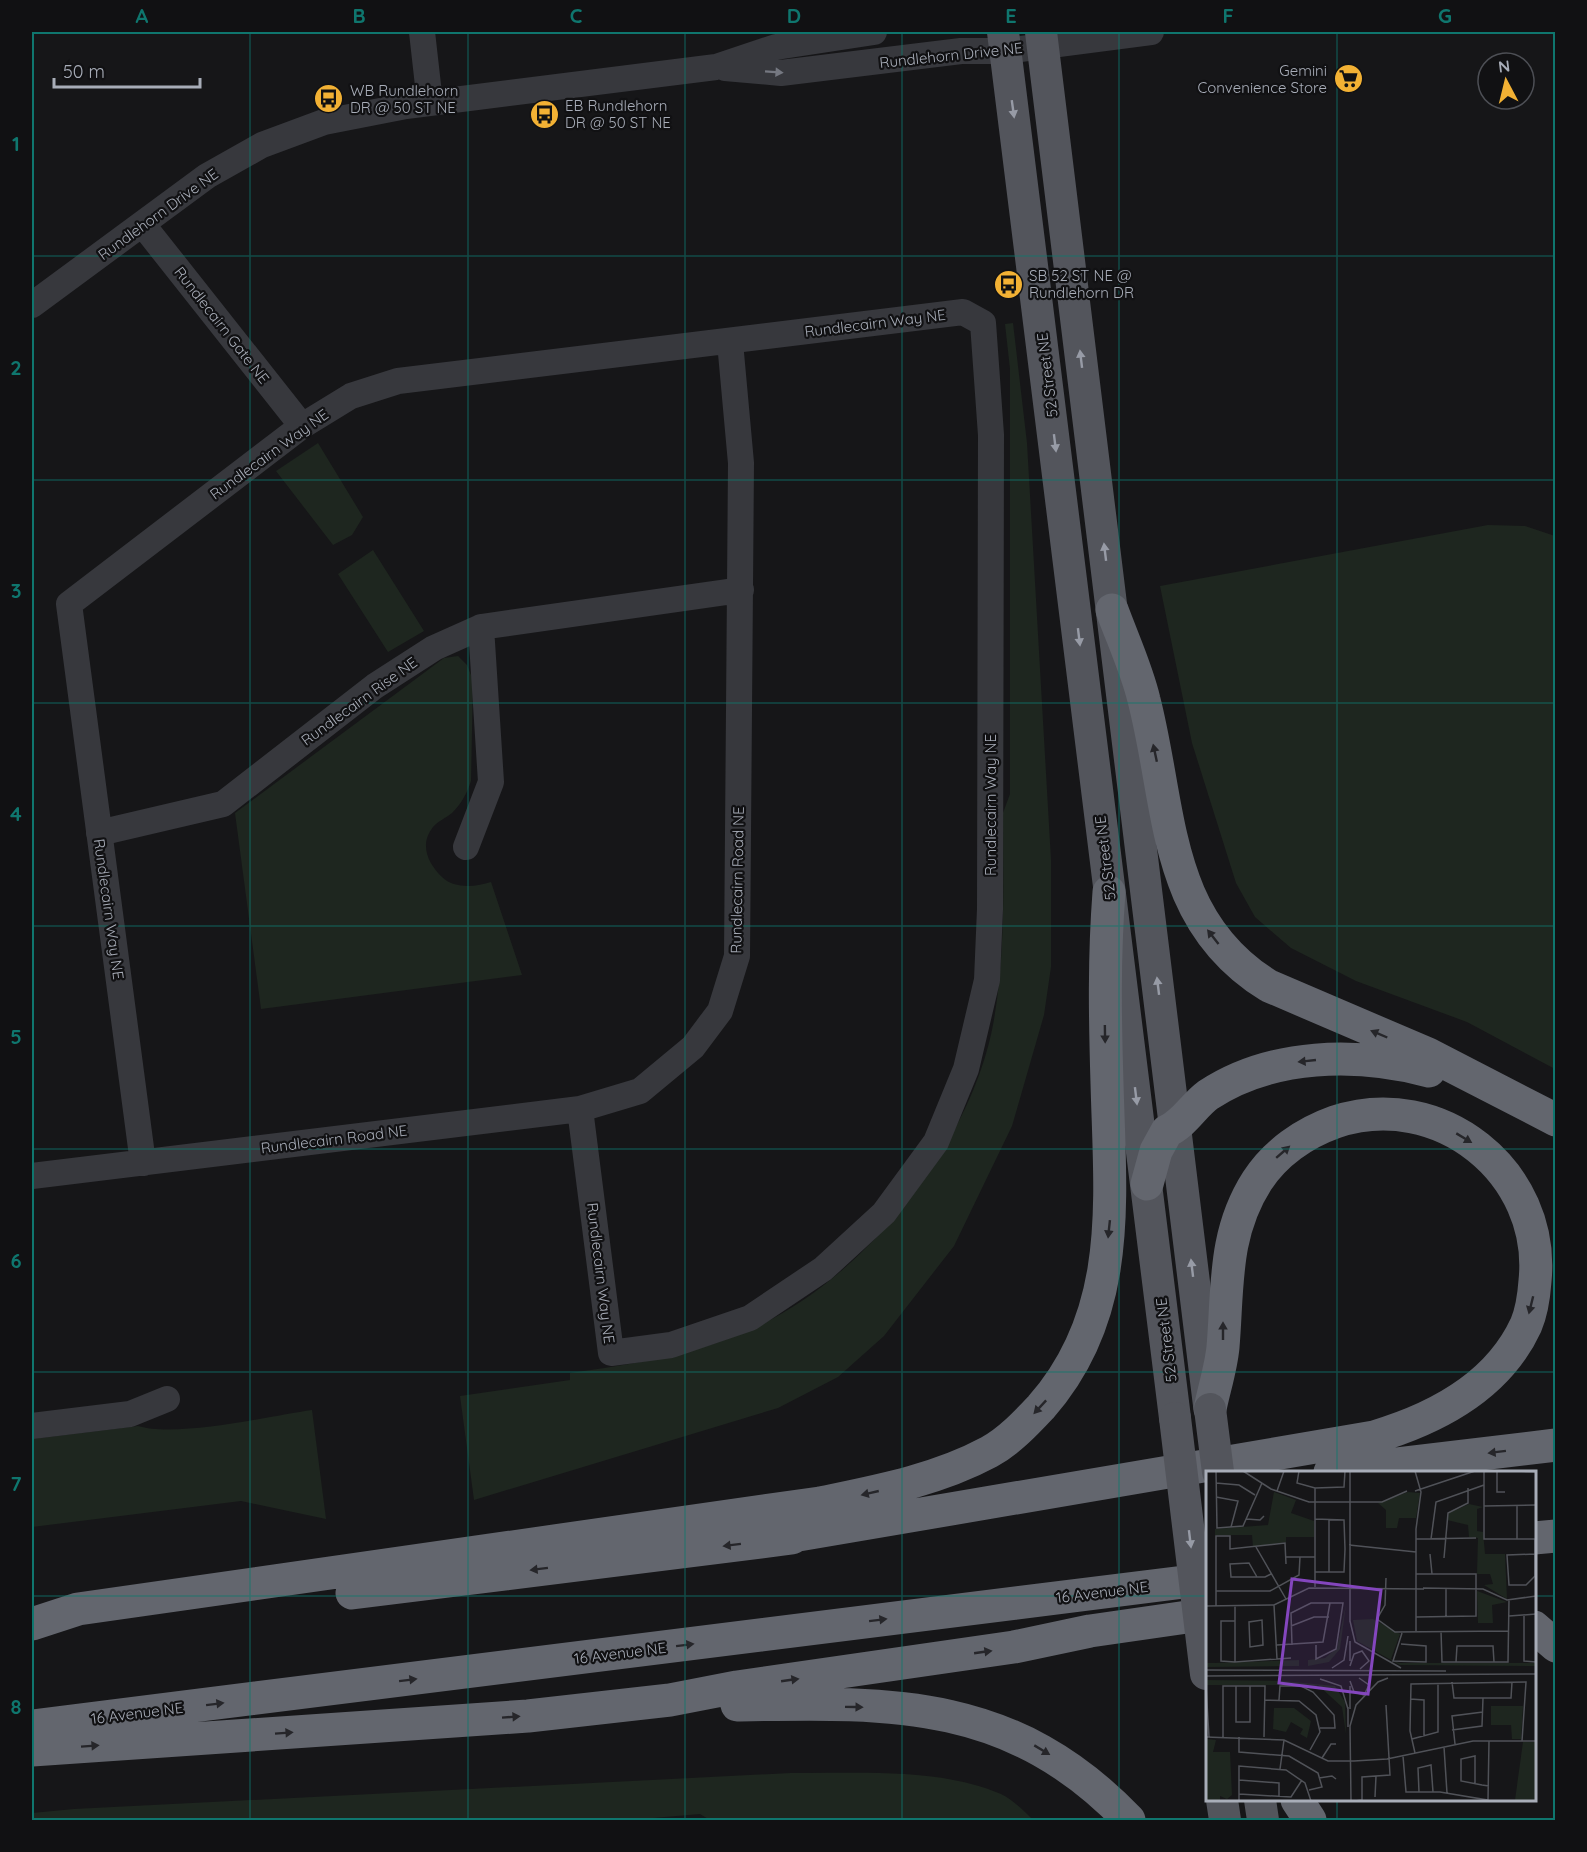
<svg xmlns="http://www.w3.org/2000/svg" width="1587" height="1852" viewBox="0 0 1587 1852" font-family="Quicksand,sans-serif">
  <rect width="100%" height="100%" fill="#161618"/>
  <path fill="#1e261f" d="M 1013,323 L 1027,443 L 1051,860 L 1051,967 L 1044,1015 L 1012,1126 L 954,1246 L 884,1336 L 838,1377 L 778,1408 L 474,1500 L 460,1396 L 570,1380 L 570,1373 C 635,1364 699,1354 758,1326 C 868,1274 970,1144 993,1025 C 1006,955 1003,883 1003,813 L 1010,794 L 1010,369 L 1005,324 Z
    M 318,443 L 363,517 L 352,535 L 333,545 L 276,471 Z
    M 1488,525 L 1525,526 L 1555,536 L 1555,1069 L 1467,1022 L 1356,981 L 1291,948 L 1255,917 L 1236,883 L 1192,743 L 1160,586 Z
    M 373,550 L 424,631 L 388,652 L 338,574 Z
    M 458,656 L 467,665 L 473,680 L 471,781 C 467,793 462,803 452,813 C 446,818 438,821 433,827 C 419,845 428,863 442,877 C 454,889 476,887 491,882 L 522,975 L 261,1009 L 235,813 L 444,658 Z
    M 312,1410 L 326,1519 L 241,1501 L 32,1527 L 32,1439 L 138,1426 C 177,1438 269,1416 312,1410 Z
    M 791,1773 C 858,1774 937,1767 1001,1794 C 1012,1799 1025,1812 1033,1820 L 710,1820 L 700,1814 L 630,1820 L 32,1820 L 32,1813 L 74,1809 Z"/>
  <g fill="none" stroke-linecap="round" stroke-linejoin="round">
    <path stroke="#37383d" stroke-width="26" d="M 422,32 L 430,103
      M 725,68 L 781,73 L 961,51 L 1006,51 L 1151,32
      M 143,225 L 302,426
      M 32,305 L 207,176 L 262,145 L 324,122 L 406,106 L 716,67 L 776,47 L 874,32
      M 99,833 L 223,804 L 375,686 L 434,648 L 481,627 L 741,590
      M 466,847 L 491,782 L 481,627
      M 143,1163 L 69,604 L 302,426 L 351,396 L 398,381 L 963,312 L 983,323 L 991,435 L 990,909 L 987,980 L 966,1069 L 936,1142 L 884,1213 L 823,1269 L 750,1318 L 671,1345 L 611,1353 L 580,1109
      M 32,1176 L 580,1109 L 640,1091 L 693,1047 L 720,1011 L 737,956 L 741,463 L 730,342
      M 32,1426 L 130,1414 L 167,1399"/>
    <path stroke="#53555c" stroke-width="32" d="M 1003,32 L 1175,1418
      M 1041,32 L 1209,1405
      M 1222,1800 L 1225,1820
      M 1260,1800 L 1263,1820"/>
    <path stroke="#63666e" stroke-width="33" d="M 1112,610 C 1123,640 1137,670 1144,700 C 1172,809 1162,920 1269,986 L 1428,1054 L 1556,1120
      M 1147,1184 L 1156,1151 L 1167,1131 C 1184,1124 1193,1106 1208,1095 C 1272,1053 1357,1052 1429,1071
      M 1330,1472 L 1556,1445
      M 1534,1538 L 1556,1536
      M 769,1540 L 1374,1437 C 1435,1419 1498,1386 1526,1325 C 1532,1311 1534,1295 1535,1281 C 1546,1172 1439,1087 1335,1122 C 1304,1133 1275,1153 1257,1181 C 1223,1234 1228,1288 1223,1347 C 1221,1368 1214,1389 1210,1409
      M 352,1593 L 792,1538
      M 32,1624 L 78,1609 L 820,1503 C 878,1491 937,1480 989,1452 C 1009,1441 1026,1423 1041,1407 C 1124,1313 1110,1199 1107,1083 C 1105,1017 1104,958 1109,892
      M 1534,1627 L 1556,1646
      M 737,1705 C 894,1702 1013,1699 1129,1820
      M 32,1726 L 1208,1579
      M 32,1750 L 528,1716 L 670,1700 L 737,1687 L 1014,1647 L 1090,1631 L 1208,1614
      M 1297,1800 L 1310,1820"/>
    <path stroke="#53555c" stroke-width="32" d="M 1210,1409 L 1218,1472
      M 1175,1418 L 1206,1674"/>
  </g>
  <defs><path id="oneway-solid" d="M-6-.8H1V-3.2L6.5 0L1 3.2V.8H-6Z" transform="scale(1.5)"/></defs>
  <use fill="#757881" href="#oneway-solid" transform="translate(774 72) rotate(4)"/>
  <g fill="#979ba6">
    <use href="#oneway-solid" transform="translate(1013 109) rotate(82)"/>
    <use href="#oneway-solid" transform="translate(1081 359) rotate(-97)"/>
    <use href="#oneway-solid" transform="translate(1055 443) rotate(83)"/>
    <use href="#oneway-solid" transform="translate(1105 552) rotate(-97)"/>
    <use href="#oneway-solid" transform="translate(1079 637) rotate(83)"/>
    <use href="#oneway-solid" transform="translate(1158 986) rotate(-97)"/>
    <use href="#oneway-solid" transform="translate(1136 1096) rotate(83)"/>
    <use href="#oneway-solid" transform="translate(1192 1268) rotate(-97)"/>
    <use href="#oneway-solid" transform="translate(1190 1539) rotate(83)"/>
  </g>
  <g fill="#26262a">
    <use href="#oneway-solid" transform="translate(1155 753) rotate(-102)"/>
    <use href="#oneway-solid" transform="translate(1213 937) rotate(-128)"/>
    <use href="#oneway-solid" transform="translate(1105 1034) rotate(89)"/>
    <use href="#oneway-solid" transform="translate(1379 1034) rotate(-157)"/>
    <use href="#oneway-solid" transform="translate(1307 1061) rotate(174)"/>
    <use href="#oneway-solid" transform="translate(1464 1138) rotate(31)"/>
    <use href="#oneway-solid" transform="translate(1283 1152) rotate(-41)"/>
    <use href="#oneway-solid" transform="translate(1109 1229) rotate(96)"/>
    <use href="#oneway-solid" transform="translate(1531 1305) rotate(104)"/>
    <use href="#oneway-solid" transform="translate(1223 1331) rotate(-90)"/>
    <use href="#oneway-solid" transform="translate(1040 1407) rotate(133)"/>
    <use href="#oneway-solid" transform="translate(1497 1452) rotate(173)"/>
    <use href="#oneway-solid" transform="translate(870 1493) rotate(167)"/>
    <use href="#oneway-solid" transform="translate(732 1545) rotate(173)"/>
    <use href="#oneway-solid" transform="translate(539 1569) rotate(173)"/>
    <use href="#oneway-solid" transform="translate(878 1620) rotate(-7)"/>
    <use href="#oneway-solid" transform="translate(685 1645) rotate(-7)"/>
    <use href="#oneway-solid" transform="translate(983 1652) rotate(-8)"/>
    <use href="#oneway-solid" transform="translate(408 1680) rotate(-7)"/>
    <use href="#oneway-solid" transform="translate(790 1680) rotate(-8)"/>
    <use href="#oneway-solid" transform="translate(215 1704) rotate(-7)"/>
    <use href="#oneway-solid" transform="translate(854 1707) rotate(1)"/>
    <use href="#oneway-solid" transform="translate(511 1717) rotate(-4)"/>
    <use href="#oneway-solid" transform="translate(284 1733) rotate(-4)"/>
    <use href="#oneway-solid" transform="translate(90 1746) rotate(-4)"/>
    <use href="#oneway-solid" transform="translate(1042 1750) rotate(31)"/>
  </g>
  <path fill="none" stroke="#0f766e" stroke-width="1.5" stroke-opacity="0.55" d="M 250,32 L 250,1820M 468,32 L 468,1820M 685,32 L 685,1820M 902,32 L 902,1820M 1119,32 L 1119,1820M 1337,32 L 1337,1472M 32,256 L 1556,256M 32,480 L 1556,480M 32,703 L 1556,703M 32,926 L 1556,926M 32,1149 L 1556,1149M 32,1372 L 1556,1372M 32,1596 L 1208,1596M 1534,1596 L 1556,1596M 1337,1800 L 1337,1820"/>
  <defs>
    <symbol id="supermarket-disc" viewBox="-11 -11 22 22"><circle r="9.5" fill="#f2b134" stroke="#111113"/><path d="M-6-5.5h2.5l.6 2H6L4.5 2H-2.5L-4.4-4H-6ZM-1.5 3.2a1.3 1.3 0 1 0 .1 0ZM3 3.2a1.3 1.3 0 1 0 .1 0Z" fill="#111"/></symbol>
    <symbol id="bus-disc" viewBox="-11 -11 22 22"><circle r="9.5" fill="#f2b134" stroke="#111113"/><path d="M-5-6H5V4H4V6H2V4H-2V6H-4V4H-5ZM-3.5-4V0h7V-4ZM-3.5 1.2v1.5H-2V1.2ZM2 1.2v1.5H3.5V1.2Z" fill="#111"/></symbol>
  </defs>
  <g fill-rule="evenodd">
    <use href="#supermarket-disc" x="1332" y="62" width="33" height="33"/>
    <use href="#bus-disc" x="312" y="82" width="33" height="33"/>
    <use href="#bus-disc" x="528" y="98" width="33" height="33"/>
    <use href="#bus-disc" x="992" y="268" width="33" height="33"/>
  </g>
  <g text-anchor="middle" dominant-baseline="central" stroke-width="4.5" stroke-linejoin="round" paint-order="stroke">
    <g font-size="15" fill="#a8adb8" stroke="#111113">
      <text transform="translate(951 55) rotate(-6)">Rundlehorn Drive NE</text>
      <text transform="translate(158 214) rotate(-36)">Rundlehorn Drive NE</text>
      <text transform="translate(875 323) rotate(-7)">Rundlecairn Way NE</text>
      <text transform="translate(222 325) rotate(52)">Rundlecairn Gate NE</text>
      <text transform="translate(1047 375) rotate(-97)">52 Street NE</text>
      <text transform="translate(269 454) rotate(-36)">Rundlecairn Way NE</text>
      <text transform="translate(359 701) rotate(-36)">Rundlecairn Rise NE</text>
      <text transform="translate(990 805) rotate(-90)">Rundlecairn Way NE</text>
      <text transform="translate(1105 858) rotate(-97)">52 Street NE</text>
      <text transform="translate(737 880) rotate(-89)">Rundlecairn Road NE</text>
      <text transform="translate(109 909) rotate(82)">Rundlecairn Way NE</text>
      <text transform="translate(334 1139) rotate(-7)">Rundlecairn Road NE</text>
      <text transform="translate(601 1273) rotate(83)">Rundlecairn Way NE</text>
      <text transform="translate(1166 1340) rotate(-97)">52 Street NE</text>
      <text transform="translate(1102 1592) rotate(-7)">16 Avenue NE</text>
      <text transform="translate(620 1653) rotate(-7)">16 Avenue NE</text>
      <text transform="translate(137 1713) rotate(-7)">16 Avenue NE</text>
    </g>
    <g font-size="15" fill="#a8adb8" stroke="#111113" text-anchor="start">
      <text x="1327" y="70" text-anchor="end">Gemini<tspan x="1327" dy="17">Convenience Store</tspan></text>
      <text x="350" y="90">WB Rundlehorn<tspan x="350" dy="17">DR @ 50 ST NE</tspan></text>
      <text x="565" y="105">EB Rundlehorn<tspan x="565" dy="17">DR @ 50 ST NE</tspan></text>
      <text x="1029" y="275">SB 52 ST NE @<tspan x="1029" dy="17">Rundlehorn DR</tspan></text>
    </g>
  </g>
  <g transform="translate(1206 1471)">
    <rect width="330" height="330" fill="#161618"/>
    <path d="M 68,21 L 90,29 L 85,42 L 108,50 L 108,66 L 80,66 L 80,71 L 47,76 L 46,64 L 9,64 L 9,58 L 62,54 ZM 202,21 L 214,22 L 210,47 L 193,47 L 191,57 L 180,57 L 180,39 L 172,32 ZM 263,33 L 277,36 L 271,38 L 271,60 L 277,61 L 279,83 L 299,83 L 301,128 L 278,114 L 287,113 L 284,103 L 271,103 L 272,67 L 263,66 L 262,54 L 241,49 L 243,42 ZM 271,120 L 301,131 L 286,134 L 287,152 L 272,152 ZM 140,133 L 134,178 L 123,191 L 102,195 L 102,189 L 119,187 L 131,177 ZM 167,148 L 194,163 L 185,188 L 193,192 L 330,192 L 330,195 L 194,194 L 151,170 L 147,149 ZM 93,189 L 93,195 L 0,196 L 0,192 L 9,192 ZM 0,209 L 77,210 L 129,215 L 139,231 L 140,263 L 136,236 L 112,214 L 105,218 L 92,214 L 0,214 ZM 285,235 L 317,235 L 315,268 L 306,268 L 305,254 L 285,254 ZM 88,237 L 105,250 L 101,267 L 94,263 L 97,258 L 85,251 L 80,261 L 67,258 L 68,237 ZM 1,268 L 10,269 L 7,281 L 24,281 L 26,324 L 21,328 L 14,325 L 14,330 L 0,330 ZM 317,271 L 330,271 L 330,330 L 283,330 L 309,329 Z" fill="#1e261f"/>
    <path fill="none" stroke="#505258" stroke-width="1.5" d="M 10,0 L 11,57 L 37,55 L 56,12M 37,0 L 65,18 L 103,31 L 176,31 L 201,20M 93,0 L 91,12 L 109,17 L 138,16 L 139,0M 101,0 L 124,0M 144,0 L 144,151M 209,0 L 215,21 L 210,58 L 210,160M 278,0 L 278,68 L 329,68M 291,0 L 291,21 L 299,21M 310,0 L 330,1M 10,12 L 33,14 L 49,24M 71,20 L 78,0M 209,20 L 269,0M 10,26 L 32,30 L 25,56M 278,35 L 330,34M 311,35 L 311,68M 40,48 L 54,49 L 58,45M 123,49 L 123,101M 210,68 L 270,67M 225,68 L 230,31 L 278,14M 143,74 L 210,81M 50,76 L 80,128M 224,83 L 226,103M 329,83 L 301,84 L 303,114 L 320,114 L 329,105 L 329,68M 80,86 L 109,86M 238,87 L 242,42 L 262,32 L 262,17M 109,101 L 138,101 L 139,78 L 138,49 L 109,48M 51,106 L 43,92 L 24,93 L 25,106 L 59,106 L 65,103M 180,107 L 179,134 L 171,148 L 189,161 L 303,160M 109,116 L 109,17M 217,117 L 277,118 L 301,129 L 330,125M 240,118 L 240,146M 10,120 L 64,120 L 93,104 L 94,86M 68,134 L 71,188M 0,135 L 68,134 L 103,117 L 218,118M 10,135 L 10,65 L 24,65 L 24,78 L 79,72 L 80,93M 29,135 L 29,191 L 85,187M 303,145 L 330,143M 318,145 L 318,190 L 330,191M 210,146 L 270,145 L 270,103 L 210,103M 56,149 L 57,174 L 44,176 L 43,151 ZM 0,150 L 0,191M 29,150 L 15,150 L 15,190 L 29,191M 144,150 L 149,171 L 195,197M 85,155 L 108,146 L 123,146M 235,160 L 236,191 L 302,191 L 303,129M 195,173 L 220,175 L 220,191 L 187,190 L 196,162M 71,174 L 117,171 L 124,132M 86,174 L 85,142 L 105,132 L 137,132 L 130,178 L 110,188 L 110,174M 144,190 L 144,170M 250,191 L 251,175 L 287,175 L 288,191M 144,195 L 148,183 L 156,180 L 163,190 L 154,198M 126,197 L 138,189 L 142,165M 0,199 L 240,200M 0,205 L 330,203M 114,208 L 135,215 L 142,238M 144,210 L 148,221 L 158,224 L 163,214 L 153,207M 246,211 L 248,227 L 305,227 L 306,211M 0,215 L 3,266M 30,215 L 30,251 L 44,251 L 44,215M 144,215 L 144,238M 204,228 L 218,229 L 218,265M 59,229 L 93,230 L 110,244 L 114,261 L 104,279M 73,229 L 74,215 L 95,215 L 107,221 L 128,244 L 129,257 L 114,257M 142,236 L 142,256M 144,254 L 145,330M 144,255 L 150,234 L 172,211 L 182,207M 246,259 L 276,255 L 277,227M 0,266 L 78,269 L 122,290 L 148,290 L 181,288 L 267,270 L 330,270M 17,266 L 17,215 L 59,215 L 58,266M 33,266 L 33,281 L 83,285 L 112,302 L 116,316 L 103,319M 206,268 L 232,261 L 232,212M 249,273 L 246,245 L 277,241M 238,276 L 241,322M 209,282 L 204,260 L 205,213 L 320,211 L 316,270M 197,285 L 200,321 L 234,321 L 282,329 L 283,270M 116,287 L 125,273 L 130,273M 74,298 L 78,269M 113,307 L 126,305 L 130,308M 33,309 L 73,312 L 73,326M 269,313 L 269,285 L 255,288 L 255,310 L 276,314 L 283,315M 213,321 L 212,297 L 225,294 L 227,321M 33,323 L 85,326 L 96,309M 169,326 L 170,305M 33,330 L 33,295 L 80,299 L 99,312 L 105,330M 149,330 L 156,329 L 156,306 L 184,304 L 180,234"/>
    <path fill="#8446be" fill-opacity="0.15" stroke="#8446be" stroke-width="3" d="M 86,108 L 175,119 L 162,223 L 73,212 Z"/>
    <rect width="330" height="330" fill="none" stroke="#a8adb8" stroke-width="3"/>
  </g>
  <rect width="1587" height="1852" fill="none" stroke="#111113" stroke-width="66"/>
  <g transform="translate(1506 81) rotate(353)"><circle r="28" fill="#111113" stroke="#4d4f55" stroke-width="1.5"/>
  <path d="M0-4.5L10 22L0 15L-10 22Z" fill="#f2b134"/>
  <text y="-9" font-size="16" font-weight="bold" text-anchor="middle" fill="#a8adb8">N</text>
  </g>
  <path d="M54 78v9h146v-9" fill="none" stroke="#a8adb8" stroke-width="3"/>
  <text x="63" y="78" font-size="18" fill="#a8adb8" stroke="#111113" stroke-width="4.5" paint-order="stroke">50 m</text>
  <rect x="33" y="33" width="1521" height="1786" fill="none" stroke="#0f766e" stroke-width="2"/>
  <g font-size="20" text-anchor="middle" font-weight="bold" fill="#0f766e">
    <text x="142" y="23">A</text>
    <text x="359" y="23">B</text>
    <text x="576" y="23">C</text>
    <text x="794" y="23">D</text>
    <text x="1011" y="23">E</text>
    <text x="1228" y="23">F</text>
    <text x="1445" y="23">G</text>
    <text x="16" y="151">1</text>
    <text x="16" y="375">2</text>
    <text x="16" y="598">3</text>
    <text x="16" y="821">4</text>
    <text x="16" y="1044">5</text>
    <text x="16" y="1268">6</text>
    <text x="16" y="1491">7</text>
    <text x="16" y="1714">8</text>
  </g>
</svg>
